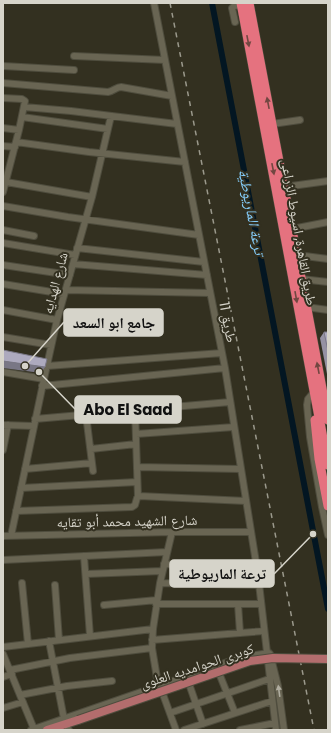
<svg xmlns="http://www.w3.org/2000/svg" width="331" height="733" viewBox="0 0 331 733" font-family="Poppins,'Noto Naskh Arabic',sans-serif">
  <rect width="100%" height="100%" fill="#333020"/>
  <g fill="none" stroke-linecap="round" stroke-linejoin="round">
    <path stroke="#031622" stroke-width="6" d="M 212,3 L 328,609"/>
    <defs>
      <path id="minor" d="M 154,3 L 225,368 L 258,575 L 276,730
        M 235,22 L 232,8 L 234,6 L 241,5
        M 74,56 L 165,60
        M 3,66 L 74,70
        M 3,83 L 108,92 C 114,91 116,87 121,87 L 172,96
        M 3,98 L 22,99 L 25,101 L 19,130 L 3,192
        M 24,107 L 71,111 L 177,124
        M 22,117 L 108,129
        M 272,124 L 300,120
        M 3,128 L 19,130
        M 16,142 L 89,152 L 185,162
        M 3,146 L 15,147
        M 6,182 L 92,197
        M 284,187 L 328,181
        M 3,206 L 68,217 L 199,235
        M 292,229 L 328,222
        M 3,230 L 34,236
        M 3,243 L 75,255
        M 77,248 L 204,262
        M 297,255 L 328,259
        M 73,264 L 207,275
        M 3,265 L 70,275
        M 301,279 L 328,282
        M 3,284 L 64,294
        M 66,290 L 210,293
        M 306,307 L 328,310
        M 3,310 L 57,320
        M 3,337 L 51,345
        M 47,366 L 222,353
        M 3,372 L 44,379
        M 42,386 L 225,368
        M 314,392 L 308,399 L 307,405 L 310,437 L 322,507 L 328,535
        M 135,410 L 138,497
        M 86,415 L 93,471
        M 35,419 L 230,402
        M 3,425 L 34,426
        M 136,434 L 234,427
        M 91,449 L 136,444
        M 3,450 L 8,425
        M 137,467 L 240,469
        M 25,469 L 92,463
        M 21,488 L 137,482
        M 16,511 L 132,507 L 135,505 L 137,498 L 139,496 L 246,501
        M 172,532 L 160,583 L 153,629 L 152,648 L 157,678 L 176,730
        M 3,536 L 172,532 L 251,532
        M 11,536 L 44,379 L 57,320 L 92,197 L 111,116
        M 84,556 L 90,636
        M 3,560 L 167,552
        M 164,564 L 256,565
        M 86,574 L 162,571
        M 22,583 L 28,644
        M 160,583 L 259,585
        M 55,585 L 59,640
        M 156,604 L 261,604
        M 238,604 L 240,633
        M 104,605 L 157,600
        M 152,640 L 264,631
        M 49,641 L 64,719
        M 3,647 L 153,629
        M 3,654 L 34,729
        M 270,654 L 278,686 L 284,730
        M 217,668 L 235,713
        M 10,670 L 70,658 L 152,648
        M 3,677 L 12,674
        M 187,678 L 203,724
        M 20,695 L 67,686 L 112,681
        M 3,708 L 23,702
        M 170,713 L 269,679
        M 68,729 L 69,730
        M 31,730 L 242,657 L 269,653
        M 184,730 L 272,701
        M 240,730 L 275,723"/>
      <path id="major" d="M 47,730 L 78,720"/>
      <path id="highway" d="M 241,3 L 328,465
        M 249,3 L 328,420
        M 315,420 L 319,459 L 328,506"/>
    </defs>
    <use href="#minor" stroke="#4f4d3e" stroke-width="8"/>
    <use href="#major" stroke="#4f4d3e" stroke-width="10"/>
    <use href="#highway" stroke="#4f4d3e" stroke-width="10"/>
    <use href="#minor" stroke="#696553" stroke-width="6"/>
    <use href="#major" stroke="#b36d6d" stroke-width="8"/>
    <use href="#highway" stroke="#e5727f" stroke-width="9"/>
    <path stroke="#9b998c" stroke-width="1.5" stroke-dasharray="5 5" stroke-linecap="butt" d="M 170,3 L 314,730"/>
    <defs>
      <path id="major-bridge" d="M 78,720 L 250,661 L 273,658 L 328,659"/>
    </defs>
    <use href="#major-bridge" stroke="#4f4d3e" stroke-width="10" stroke-linecap="butt"/>
    <use href="#major-bridge" stroke="#b36d6d" stroke-width="8"/>
  </g>
  <path fill="#9592a3" d="M 324,332 L 328,332 L 328,379 L 320,338 Z"/>
  <path fill="#797785" d="M 3,361 L 45,367 L 41,373 L 3,368 Z"/>
  <path fill="#adaabe" stroke="#797785" d="M 324,332 L 328,332 L 328,351 Z
    M 3,350 L 47,359 L 45,367 L 3,361 Z"/>
  <defs><path id="oneway-solid" d="M-6-.8H1V-3.2L6.5 0L1 3.2V.8H-6Z"/></defs>
  <g fill="#714741">
    <use href="#oneway-solid" transform="translate(248 41) rotate(79)"/>
    <use href="#oneway-solid" transform="translate(268 103) rotate(-101)"/>
    <use href="#oneway-solid" transform="translate(273 169) rotate(79)"/>
    <use href="#oneway-solid" transform="translate(296 297) rotate(80)"/>
    <use href="#oneway-solid" transform="translate(318 368) rotate(-101)"/>
  </g>
  <use fill="#b0ada0" href="#oneway-solid" transform="translate(279 691) rotate(-98)"/>
  <g text-anchor="middle" dominant-baseline="central" stroke-width="4" stroke-linejoin="round" paint-order="stroke">
    <g font-size="14" fill="#d6d4ca" stroke="#333020">
      <text transform="translate(299 232) rotate(80)">طريق القاهرة, اسيوط الزراعى</text>
      <text transform="translate(55 283) rotate(-75)">شارع الهدايه</text>
      <text transform="translate(228 322) rotate(79)">طريق 11</text>
      <text transform="translate(127 521) rotate(-1)">شارع الشهيد محمد أبو تقايه</text>
      <text transform="translate(197 666) rotate(-18)">كوبرى الحوامديه العلوى</text>
    </g>
    <g font-size="15" font-style="italic" fill="#84cbf7" stroke="#333020">
      <text transform="translate(252 212) rotate(79)">ترعة الماريوطية</text>
    </g>
  </g>
  <path fill="none" stroke="#d6d4ca" stroke-width="1.5" d="M25 366L64 322M39 372L75 409M313 534L274 574"/>
  <g fill="#d6d4ca" stroke="#333020" stroke-width="1.5">
    <circle cx="25" cy="366" r="4"/>
    <circle cx="39" cy="372" r="4"/>
    <circle cx="313" cy="534" r="4"/>
  </g>
  <g fill="#d6d4ca" stroke="#d6d4ca" stroke-width="1.5">
    <rect x="64" y="309" width="99" height="27" rx="4"/>
    <rect x="75" y="396" width="106" height="27" rx="4"/>
    <rect x="170" y="560" width="104" height="27" rx="4"/>
  </g>
  <g font-size="15" text-anchor="middle" font-weight="bold" fill="#111">
    <text x="114" y="328">جامع ابو السعد</text>
    <text x="128" y="415">Abo El Saad</text>
    <text x="222" y="579">ترعة الماريوطية</text>
  </g>
  <rect width="331" height="733" fill="none" stroke="#d6d4ca" stroke-width="8"/>
</svg>
